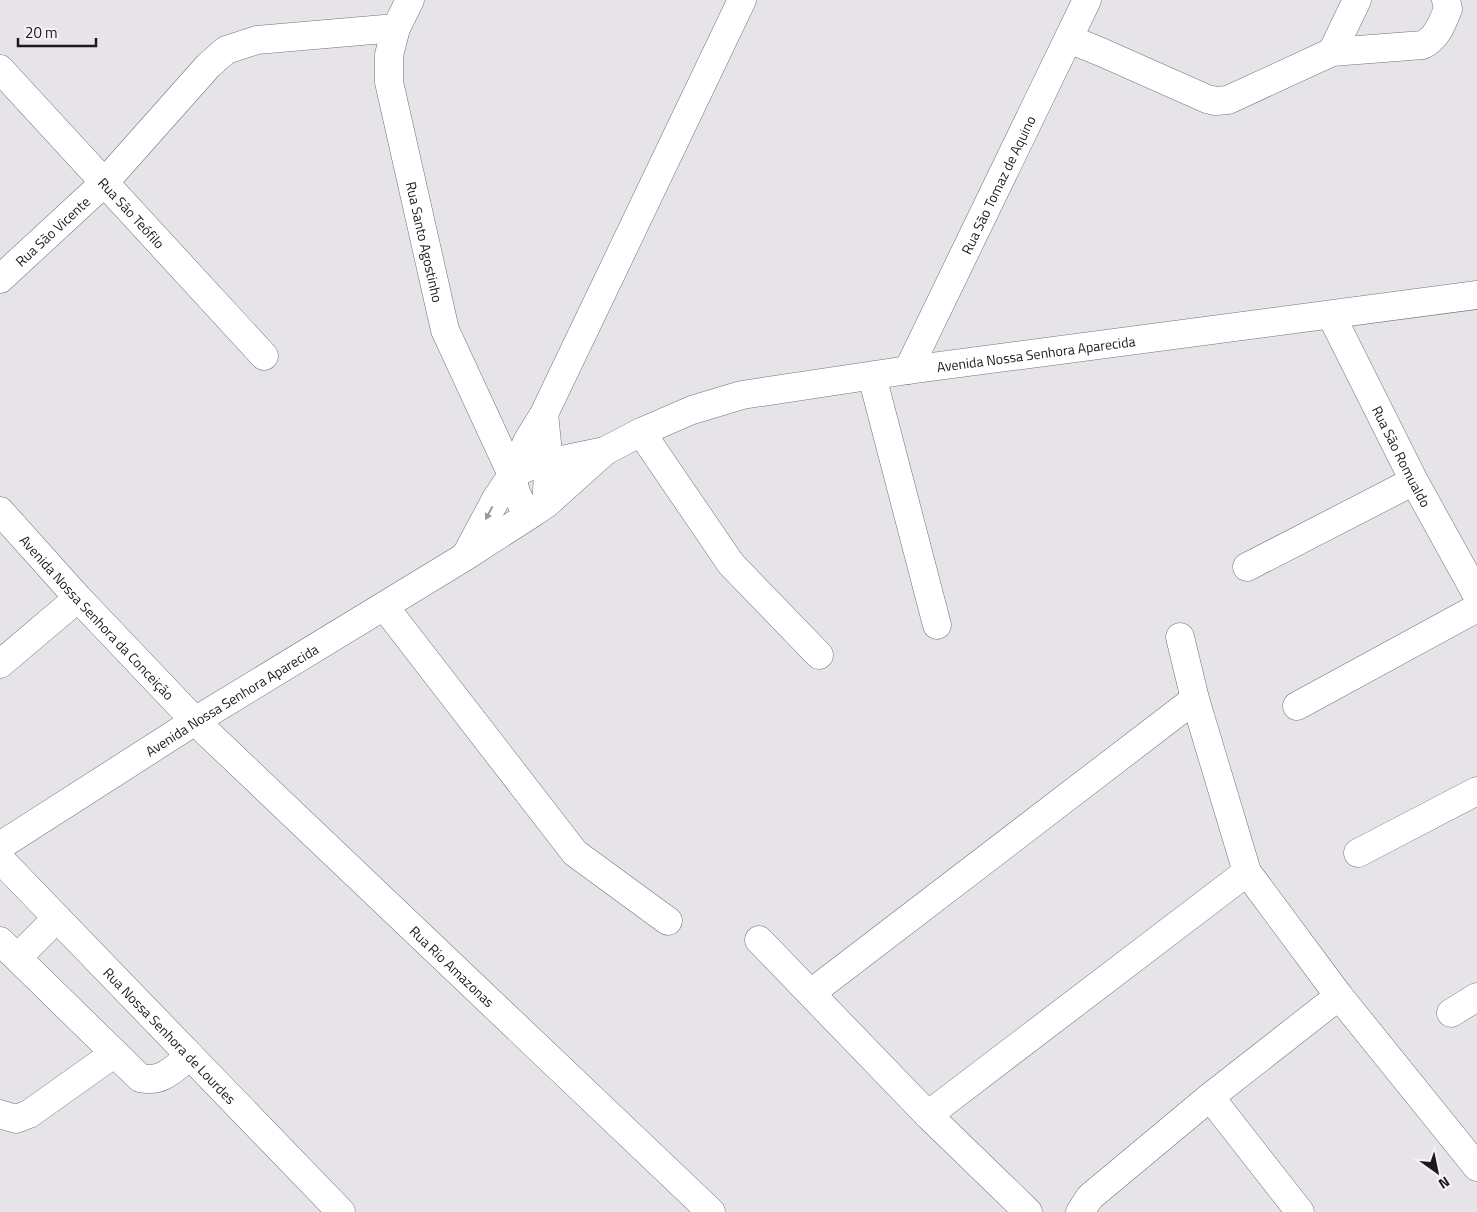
<svg xmlns="http://www.w3.org/2000/svg" width="1477" height="1212" viewBox="0 0 1477 1212" font-family="'Titillium Web',sans-serif">
  <rect width="100%" height="100%" fill="#e7e4e9"/>
  <g fill="none" stroke-linecap="round" stroke-linejoin="round">
    <defs>
      <g id="minor">
        <path id="s1" d="M 410,0 L 396,28 L 389,55 L 389,82 L 445,330 L 512,475"/>
        <path d="M 1069,39 L 1101,52 L 1207,99 L 1216,101 L 1228,100 L 1332,52 L 1423,45 C 1438,37 1442,23 1448,9 L 1446,0"/>
        <path d="M 1332,52 L 1357,0"/>
        <path id="s2" d="M 0,69 L 264,356"/>
        <path id="s3" d="M 0,279 L 104,183 L 208,66 L 226,50 L 257,40 L 396,28"/>
        <path id="s4" d="M 1331,315 L 1414,481 L 1477,595"/>
        <path id="s5" d="M 908,370 L 1087,0"/>
        <path d="M 872,376 L 937,625"/>
        <path d="M 544,414 L 549,462 L 546,504"/>
        <path d="M 641,432 L 731,564 L 819,655"/>
        <path id="s6" d="M 0,511 L 78,598 L 195,721 L 711,1212"/>
        <path d="M 531,514 L 521,503 L 516,493 L 512,475 L 528,440 L 544,414 L 742,0"/>
        <path d="M 1247,567 L 1414,481"/>
        <path d="M 384,606 L 575,853 L 668,921"/>
        <path d="M 1180,637 L 1195,699 L 1247,872 L 1339,996 L 1477,1167"/>
        <path d="M 0,664 L 78,598"/>
        <path d="M 1297,706 L 1477,608"/>
        <path d="M 1358,853 L 1477,791"/>
        <path id="s7" d="M 0,859 L 341,1212"/>
        <path d="M 759,940 L 928,1115 L 1028,1212"/>
        <path d="M 0,941 L 140,1078 C 163,1083 173,1069 190,1056"/>
        <path d="M 18,957 L 57,918"/>
        <path d="M 811,993 L 1195,699"/>
        <path d="M 1451,1013 L 1477,997"/>
        <path d="M 1210,1097 L 1300,1212"/>
        <path d="M 0,1114 L 16,1119 L 29,1114 L 115,1053"/>
        <path d="M 928,1115 L 1247,872"/>
        <path d="M 1080,1212 L 1090,1197 L 1210,1097 L 1339,996"/>
      </g>
      <g id="major">
        <path d="M 466,555 L 496,499 L 512,475 L 528,467 L 605,451"/>
        <path id="s8" d="M 0,846 L 195,721 L 466,556 L 531,514 L 546,504 L 605,451 L 641,432 L 692,410 L 742,395 L 908,370 L 1477,295"/>
      </g>
    </defs>
    <use href="#minor" stroke="#757276" stroke-width="29"/>
    <use href="#major" stroke="#757276" stroke-width="29"/>
    <use href="#minor" stroke="#fff" stroke-width="28"/>
    <use href="#major" stroke="#fff" stroke-width="28"/>
  </g>
  <defs><path id="oneway-solid" d="M-6-.8H1V-3.2L6.5 0L1 3.2V.8H-6Z" transform="scale(1.25)"/></defs>
  <use fill="#989898" href="#oneway-solid" transform="translate(489 513) rotate(118)"/>
  <g text-anchor="middle" dominant-baseline="central" stroke-width="5" stroke-linejoin="round" paint-order="stroke">
    <g font-size="14" fill="#1b191b" stroke="#f4f1f6">
      <text stroke="none"><textPath href="#s5" startOffset="206">Rua São Tomaz de Aquino</textPath></text>
      <text stroke="none"><textPath href="#s2" startOffset="195">Rua São Teófilo</textPath></text>
      <text stroke="none"><textPath href="#s3" startOffset="71">Rua São Vicente</textPath></text>
      <text stroke="none"><textPath href="#s1" startOffset="250">Rua Santo Agostinho</textPath></text>
      <text stroke="none"><textPath href="#s8" startOffset="1169">Avenida Nossa Senhora Aparecida</textPath></text>
      <text stroke="none"><textPath href="#s4" startOffset="158">Rua São Romualdo</textPath></text>
      <text stroke="none"><textPath href="#s6" startOffset="144">Avenida Nossa Senhora da Conceição</textPath></text>
      <text stroke="none"><textPath href="#s8" startOffset="274">Avenida Nossa Senhora Aparecida</textPath></text>
      <text stroke="none"><textPath href="#s6" startOffset="642">Rua Rio Amazonas</textPath></text>
      <text stroke="none"><textPath href="#s7" startOffset="245">Rua Nossa Senhora de Lourdes</textPath></text>
    </g>
  </g>
  <g transform="translate(1437 1172) rotate(147)" stroke="#f4f1f6" stroke-width="4" paint-order="stroke">
  <path d="M0-4L9 19L0 12L-9 19Z" fill="#1b191b"/>
  <text y="-8" font-size="14" font-weight="bold" text-anchor="middle" fill="#1b191b">N</text>
  </g>
  <path d="M18 38v8h78v-8" fill="none" stroke="#1b191b" stroke-width="2.5"/>
  <text x="25" y="38" font-size="15" fill="#1b191b" stroke="#f4f1f6" stroke-width="4" paint-order="stroke">20 m</text>
</svg>
